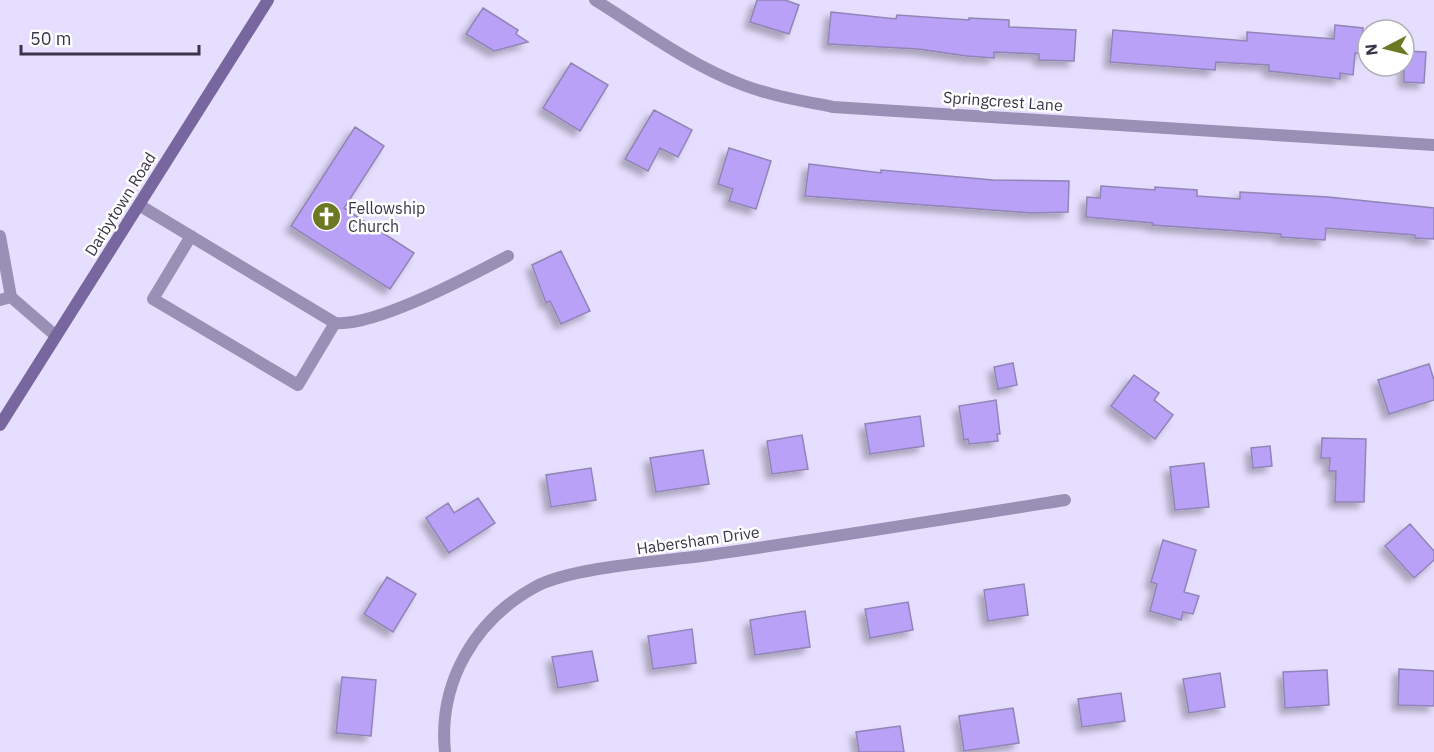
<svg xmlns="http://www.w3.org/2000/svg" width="1434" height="752" viewBox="0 0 1434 752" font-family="'IBM Plex Sans',sans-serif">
  <defs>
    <filter id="shadow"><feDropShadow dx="-5.5" dy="5.5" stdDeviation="3" flood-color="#0004"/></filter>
  </defs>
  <rect width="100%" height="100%" fill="#e5defe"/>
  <path fill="#baa1f8" stroke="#9184b6" stroke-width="1.5" filter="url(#shadow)" d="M 757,0 L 785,0 L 799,5 L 789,34 L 750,22 Z
    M 483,8 L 518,30 L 516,34 L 528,42 L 494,51 L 466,34 Z
    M 831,12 L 896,19 L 897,15 L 969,20 L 969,18 L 1009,20 L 1009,27 L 1076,30 L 1074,61 L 1039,60 L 1039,54 L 994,52 L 994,58 L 967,56 L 918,49 L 828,44 Z
    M 1335,25 L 1363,28 L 1361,54 L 1355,53 L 1353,75 L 1340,73 L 1340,79 L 1269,71 L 1269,65 L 1216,62 L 1215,70 L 1110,62 L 1113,30 L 1247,41 L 1247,32 L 1334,39 Z
    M 1404,51 L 1426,52 L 1424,83 L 1404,82 Z
    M 571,63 L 608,85 L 580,131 L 543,108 Z
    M 654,110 L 692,130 L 678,157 L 660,148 L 648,171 L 625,159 Z
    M 355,127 L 384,146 L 344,208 L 414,253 L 390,289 L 291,226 Z
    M 729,148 L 771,161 L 756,209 L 729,201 L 733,189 L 718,184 Z
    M 809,164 L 881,173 L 881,170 L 993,180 L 1069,181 L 1068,212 L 1032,213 L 805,196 Z
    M 1101,186 L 1155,190 L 1155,187 L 1197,190 L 1197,196 L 1240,199 L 1240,192 L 1328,197 L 1434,208 L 1434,239 L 1415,238 L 1415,235 L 1326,228 L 1325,240 L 1281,237 L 1281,234 L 1152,225 L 1153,223 L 1086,217 L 1087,197 L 1100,198 Z
    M 561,251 L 590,311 L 561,324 L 550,301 L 546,303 L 532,265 Z
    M 1013,363 L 1017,385 L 998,389 L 994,367 Z
    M 1429,364 L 1434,380 L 1434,400 L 1389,414 L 1378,380 Z
    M 1134,375 L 1159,393 L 1154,400 L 1173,415 L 1155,439 L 1111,406 Z
    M 996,400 L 1000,434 L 997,434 L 998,441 L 969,444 L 968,439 L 964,440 L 959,406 Z
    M 920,416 L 924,446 L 870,454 L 865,424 Z
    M 802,435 L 808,469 L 772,474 L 767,441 Z
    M 1322,438 L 1366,439 L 1364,502 L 1335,502 L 1336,471 L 1329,471 L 1330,458 L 1321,458 Z
    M 1270,446 L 1272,466 L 1253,468 L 1251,448 Z
    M 703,450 L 709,484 L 656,492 L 650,458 Z
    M 1204,463 L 1209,507 L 1175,510 L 1170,467 Z
    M 591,468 L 596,500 L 551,507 L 546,475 Z
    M 478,498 L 495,523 L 449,553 L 426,518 L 448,503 L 454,513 Z
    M 1410,524 L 1434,551 L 1434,560 L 1414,578 L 1385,546 Z
    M 1163,540 L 1196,550 L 1184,592 L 1199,596 L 1193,614 L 1183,612 L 1181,620 L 1150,611 L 1157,584 L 1151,582 Z
    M 387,577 L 416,594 L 393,632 L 364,614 Z
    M 1024,584 L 1028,615 L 988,621 L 984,590 Z
    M 908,602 L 913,630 L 870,638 L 865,609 Z
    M 805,611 L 810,647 L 755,655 L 750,620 Z
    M 692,629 L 696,663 L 653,669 L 648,636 Z
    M 592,651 L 598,681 L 558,688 L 552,657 Z
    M 1399,669 L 1434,671 L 1434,706 L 1398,705 Z
    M 1327,670 L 1329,705 L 1285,708 L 1283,672 Z
    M 1220,673 L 1225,707 L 1189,713 L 1183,679 Z
    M 342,677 L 376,680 L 371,736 L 336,733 Z
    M 1121,693 L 1125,721 L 1082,727 L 1078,699 Z
    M 1013,708 L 1019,743 L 964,751 L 959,716 Z
    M 900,726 L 904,752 L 859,752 L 856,732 Z"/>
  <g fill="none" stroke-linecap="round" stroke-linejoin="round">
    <path stroke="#9a90b6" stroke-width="12" d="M 139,205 L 335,323 C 375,327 470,276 508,256
      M 0,236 L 11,297
      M 191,236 L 153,299 L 298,385 L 335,323
      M 0,300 L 11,297 L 56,336"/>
    <path stroke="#9a90b6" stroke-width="12" d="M 595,0 C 643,30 690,65 743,85 C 772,96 803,101 833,107 L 1434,145
      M 445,752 C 438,682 475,620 535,587 C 571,567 665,561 709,555 C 828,538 946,519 1065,500"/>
    <path stroke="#77679e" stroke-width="12" d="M 0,425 L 268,0"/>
  </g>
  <defs>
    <symbol id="church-disc" viewBox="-11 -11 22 22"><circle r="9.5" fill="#6d7824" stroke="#fff"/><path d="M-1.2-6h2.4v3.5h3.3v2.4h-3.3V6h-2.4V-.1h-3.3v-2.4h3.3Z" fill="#fff"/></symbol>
  </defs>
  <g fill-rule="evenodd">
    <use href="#church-disc" x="310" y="200" width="33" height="33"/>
  </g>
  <g text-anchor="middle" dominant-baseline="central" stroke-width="5" stroke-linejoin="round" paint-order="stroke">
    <g font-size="16" fill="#393449" stroke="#fff">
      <text transform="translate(1003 101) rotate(4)">Springcrest Lane</text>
      <text transform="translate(120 204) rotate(-58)">Darbytown Road</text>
      <text transform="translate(698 540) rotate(-8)">Habersham Drive</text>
    </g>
    <g font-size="16" fill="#393449" stroke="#fff" text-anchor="start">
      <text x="348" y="208">Fellowship<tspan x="348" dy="18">Church</tspan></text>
    </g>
  </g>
  <g transform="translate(1386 48) rotate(263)"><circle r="28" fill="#ffffff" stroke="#b0aeb6" stroke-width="1.5"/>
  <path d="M0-4.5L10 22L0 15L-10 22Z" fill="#6d7824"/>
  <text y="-9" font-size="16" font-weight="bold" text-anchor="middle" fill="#393449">N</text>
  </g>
  <path d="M21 45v9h178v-9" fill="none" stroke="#393449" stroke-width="3"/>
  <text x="30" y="45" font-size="18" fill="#393449" stroke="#ffffff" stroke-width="4.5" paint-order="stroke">50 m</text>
</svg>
